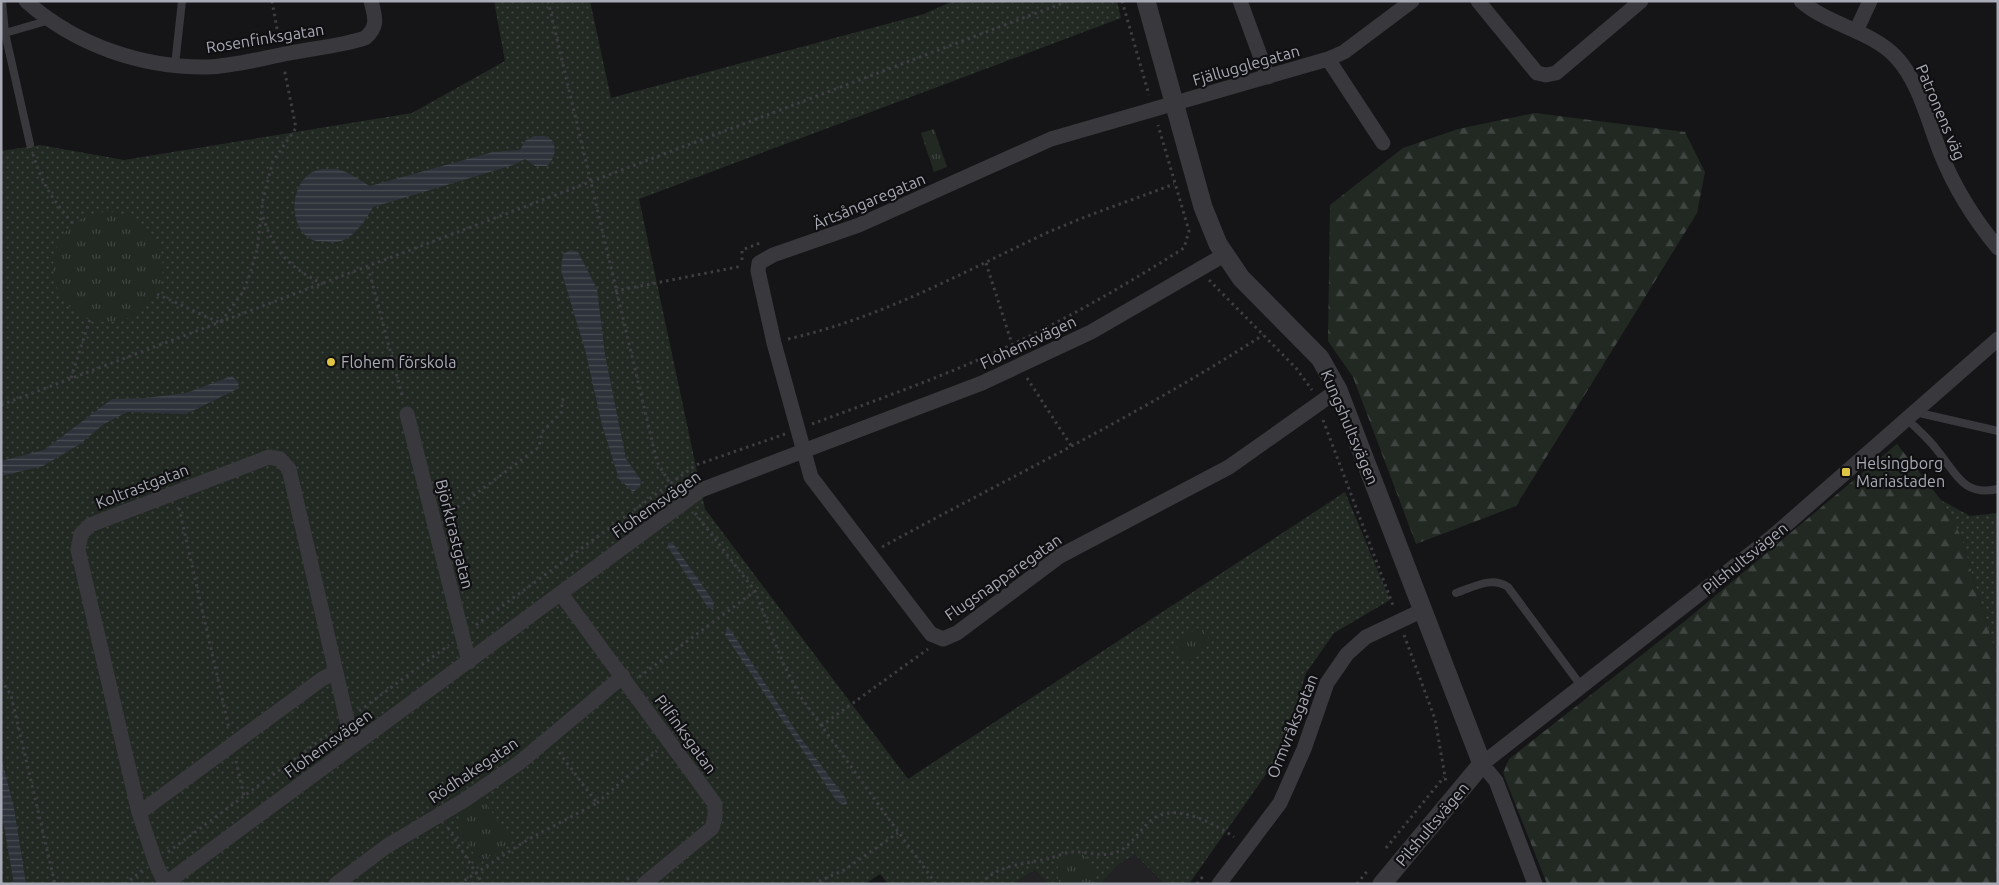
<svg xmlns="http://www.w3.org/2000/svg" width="1999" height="885" viewBox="0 0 1999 885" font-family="Ubuntu,sans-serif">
  <defs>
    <pattern id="grass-dots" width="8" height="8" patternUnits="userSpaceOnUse" patternTransform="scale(1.25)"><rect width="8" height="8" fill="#222923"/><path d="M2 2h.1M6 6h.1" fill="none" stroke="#3f4541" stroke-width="1.8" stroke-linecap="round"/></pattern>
    <pattern id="forest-firs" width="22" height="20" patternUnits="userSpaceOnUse" patternTransform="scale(1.25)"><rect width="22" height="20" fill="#222923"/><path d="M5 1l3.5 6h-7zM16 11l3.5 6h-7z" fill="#3f4541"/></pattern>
    <pattern id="park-tufts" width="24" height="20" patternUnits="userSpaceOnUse" patternTransform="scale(1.25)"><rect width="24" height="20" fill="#222923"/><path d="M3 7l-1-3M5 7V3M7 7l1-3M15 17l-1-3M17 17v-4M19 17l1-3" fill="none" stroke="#3f4541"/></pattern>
    <pattern id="water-rules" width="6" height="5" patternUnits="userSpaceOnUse" patternTransform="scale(1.25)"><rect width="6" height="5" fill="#2e333b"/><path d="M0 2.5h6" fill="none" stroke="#494e55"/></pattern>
  </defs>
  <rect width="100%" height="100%" fill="#151517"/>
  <path fill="#222124" d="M 1135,855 L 1165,884 L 1100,884 L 1119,864 Z
    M 1035,870 L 1048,884 L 1013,884 Z"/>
  <path fill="url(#grass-dots)" d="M 494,1 L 590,1 L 611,98 L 924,14 L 953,1 L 1117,1 L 1121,18 L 639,199 L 705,509 L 908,779 L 1345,492 L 1390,600 L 1334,633 L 1306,673 L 1283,750 L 1189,884 L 1165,884 L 1135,855 L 1119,864 L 1100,884 L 1048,884 L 1035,870 L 1013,884 L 888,884 L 880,874 L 865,884 L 1,884 L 1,151 L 40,145 L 124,160 L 412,113 L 505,61 Z
    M 1941,500 L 1970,516 L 1998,513 L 1998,662 L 1961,536 Z"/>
  <path fill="url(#forest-firs)" d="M 1535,113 L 1685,132 L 1705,172 L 1697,213 L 1516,506 L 1416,544 L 1353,377 L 1328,341 L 1330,205 L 1403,148 L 1458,129 Z
    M 1897,444 L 1941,500 L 1961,536 L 1998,662 L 1998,884 L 1547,884 L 1503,773 L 1509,759 L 1685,621 Z"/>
  <path fill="url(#park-tufts)" d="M 934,129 L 947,167 L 934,172 L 921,133 Z
    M53 267a55 55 0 1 1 110 0a55 55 0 1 1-110 0Z
    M 1201,626 L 1212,643 L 1186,661 L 1174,644 Z
    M 481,797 L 513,841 L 479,863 L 456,823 L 464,818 L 460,810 Z
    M 1077,852 C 1092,858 1099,869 1091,884 L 1060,884 C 1053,867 1060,856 1077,852 Z"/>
  <path fill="url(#water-rules)" d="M 534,136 L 544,136 L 552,140 C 557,151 555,157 547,166 L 535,166 L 525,159 L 513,165 L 373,207 C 363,224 350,245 328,242 C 324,241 317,242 313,240 C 284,228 290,170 325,169 C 330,169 336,168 340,170 C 351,173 360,181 370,186 L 493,152 L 520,150 L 525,141 Z
    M 571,250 L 578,252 L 597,289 L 605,355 L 626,459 L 641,480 L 640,487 L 633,492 L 619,479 L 602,425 L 586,353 L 561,270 L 563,254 Z
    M 232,376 L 239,383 L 237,389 L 186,414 L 127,412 L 104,424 L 80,444 L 43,466 L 1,476 L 1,461 L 44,450 L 112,399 L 146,398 L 186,393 Z
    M 672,542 L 714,602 L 713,610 L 707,606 L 668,547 L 668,543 Z
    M 727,628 L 730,629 L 795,730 L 846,799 L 847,804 L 843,805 L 836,800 L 725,635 Z
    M 1,757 L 14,808 L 26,884 L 14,884 L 1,809 Z"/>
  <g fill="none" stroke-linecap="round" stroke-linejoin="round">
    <path stroke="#3d3d42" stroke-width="3" stroke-dasharray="2.5 4" stroke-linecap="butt" d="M 272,1 L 279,40
      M 548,1 L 657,462 L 674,490
      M 1122,1 L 1149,95
      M 33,154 C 41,183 55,203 74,225
      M 263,217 C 275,253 289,267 323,284
      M 742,260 L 742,250 L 760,243
      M 986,263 L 1012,344
      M 368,267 L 403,399
      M 1209,280 L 1296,368 L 1312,390
      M 615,291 L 742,266
      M 157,294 L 220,323 L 243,292 L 250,274 L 257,250 L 263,199 L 273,161 L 296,128 L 284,68
      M 788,339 C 880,318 956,276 1040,236 C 1083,216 1130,201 1174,184
      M 71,378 L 90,319
      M 1027,378 L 1072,447
      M 1,405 L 1068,1
      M 1323,420 L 1394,608
      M 812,424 C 879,399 948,375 1013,344 C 1072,316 1129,283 1184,248 L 1189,231 L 1158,125
      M 179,508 L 229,728
      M 695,513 L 755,591 L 783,663 L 800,696 L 936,884
      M 447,515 L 539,447 L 542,432 L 561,413 L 563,398
      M 882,547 C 1010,477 1141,414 1263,335
      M 476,625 L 696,465 L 785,434
      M 1404,635 L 1435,719 L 1446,782
      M 639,677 L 755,591
      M 1,680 L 11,695 L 55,884
      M 359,711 L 449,645
      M 821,726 L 928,649
      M 236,761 L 244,796
      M 597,803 L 657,751
      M 448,828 L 483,884
      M 1386,848 L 1444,777
      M 168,852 L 334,730
      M 125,884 L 143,870
      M 459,884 L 527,840 L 597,803 L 558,751
      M 622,884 L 630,877
      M 813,884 L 844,870 L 898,833
      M 981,884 C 997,864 1027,864 1051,858 C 1057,856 1066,852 1073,852 C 1085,851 1097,856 1110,854 C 1135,850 1141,819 1164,814 C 1186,808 1216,825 1234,837
      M 1197,884 L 1204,875
      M 1357,884 L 1368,870"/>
    <path stroke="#38383d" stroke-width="8" d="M 2,1 L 5,33 L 30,144
      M 5,33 L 50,20
      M 175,65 L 182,1
      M 1915,412 L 1998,431
      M 1907,419 C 1917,429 1929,439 1937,450 C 1956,473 1963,497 1998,489
      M 1456,593 C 1474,587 1491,576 1508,587 L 1582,687"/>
    <path stroke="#38383d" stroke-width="15" d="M 26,1 C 75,45 142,68 208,67 C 235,66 263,58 290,53 C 315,48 341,46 365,38 C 379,26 375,17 371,1
      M 1240,1 L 1268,77
      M 1478,1 L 1537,73 L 1546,75 L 1556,73 L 1641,1
      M 1801,1 C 1830,26 1870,30 1896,57 C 1920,83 1928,122 1941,154 C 1955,189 1974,219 1998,248
      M 1856,31 L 1870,1
      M 1328,59 L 1383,143
      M 1338,390 L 1229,467 L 1060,556 L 957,633 L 943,639 L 931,634 L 811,477 L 774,343 L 758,271 L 759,263 L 773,255 L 859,225 L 1051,139 L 1328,59 L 1344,52 L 1412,1
      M 407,414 L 469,662
      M 562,595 L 715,804 L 715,817 L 712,828 L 644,884
      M 139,813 L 322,679 L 336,672
      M 165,884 L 701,490 L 982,383 L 1091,332 L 1224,255
      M 165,884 L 155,861 L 139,813 L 78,550 L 81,534 L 90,525 L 269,457 L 280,459 L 289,469 L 353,746
      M 336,884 L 387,846 L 463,801 L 519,763 L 623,676
      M 1219,884 L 1280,803 L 1304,749 L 1327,683 L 1347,654 L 1366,637 L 1423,610
      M 1535,884 L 1496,781 L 1482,764 L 1772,537 L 1998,339"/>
    <path stroke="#38383d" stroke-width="19" d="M 1146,1 L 1203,207 L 1218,244 L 1241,278 L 1320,358 L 1338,390 L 1482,764 L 1382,884"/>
  </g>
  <g fill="#e0c544" stroke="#101012" stroke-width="2">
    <circle cx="331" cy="362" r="5"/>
    <rect x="1841" y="467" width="10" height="10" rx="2.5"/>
  </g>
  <g text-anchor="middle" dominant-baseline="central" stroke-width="4.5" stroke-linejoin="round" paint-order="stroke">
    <g font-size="16" fill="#a8aab5" stroke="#101012">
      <text transform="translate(265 38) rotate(-9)">Rosenfinksgatan</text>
      <text transform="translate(1246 65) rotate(-16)">Fjällugglegatan</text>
      <text transform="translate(1941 112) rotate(67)">Patronens väg</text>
      <text transform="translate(869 201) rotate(-23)">Ärtsångaregatan</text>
      <text transform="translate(1028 342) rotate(-25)">Flohemsvägen</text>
      <text transform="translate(1350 427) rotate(67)">Kungshultsvägen</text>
      <text transform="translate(142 486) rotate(-21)">Koltrastgatan</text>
      <text transform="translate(656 504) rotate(-35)">Flohemsvägen</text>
      <text transform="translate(455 534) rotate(76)">Björktrastgatan</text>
      <text transform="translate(1745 558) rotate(-39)">Pilshultsvägen</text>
      <text transform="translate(1003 577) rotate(-35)">Flugsnapparegatan</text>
      <text transform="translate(1292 726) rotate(-68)">Ormvråksgatan</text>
      <text transform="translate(686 734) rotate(54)">Pilfinksgatan</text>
      <text transform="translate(328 743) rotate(-36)">Flohemsvägen</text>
      <text transform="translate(473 770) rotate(-34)">Rödhakegatan</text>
      <text transform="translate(1432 824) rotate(-50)">Pilshultsvägen</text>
    </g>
    <g font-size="16" fill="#a8aab5" stroke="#101012" text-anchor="start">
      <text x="341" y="362">Flohem förskola</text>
      <text x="1856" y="463">Helsingborg<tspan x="1856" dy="18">Mariastaden</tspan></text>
    </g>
  </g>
  <rect width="1999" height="885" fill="none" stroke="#a8aab5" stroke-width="5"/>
</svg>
